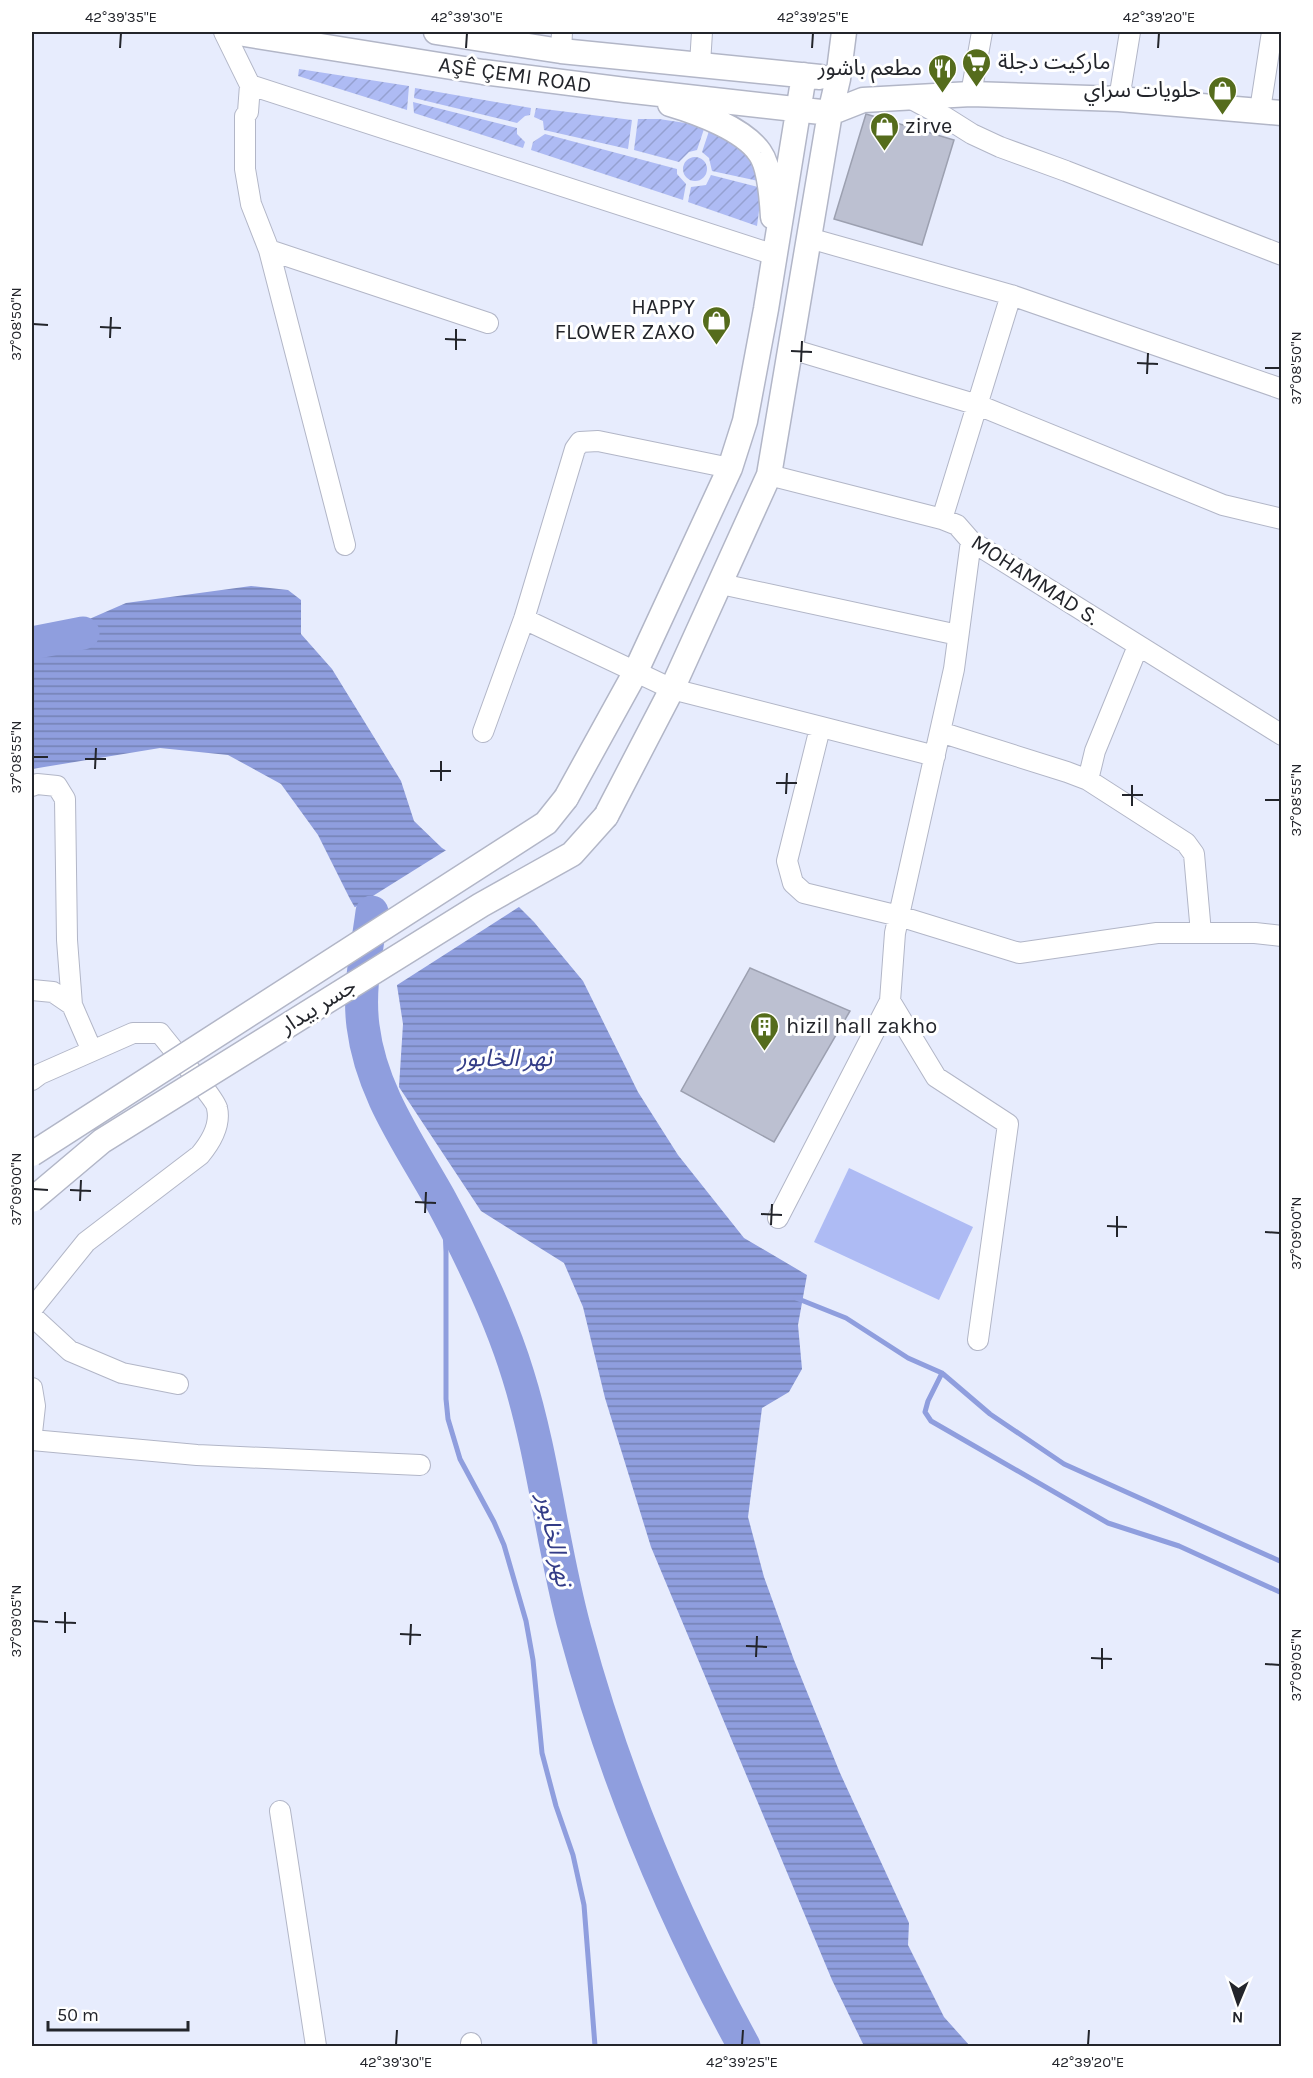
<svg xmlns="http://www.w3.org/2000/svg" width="1313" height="2078" viewBox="0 0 1313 2078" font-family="Karla,'Noto Sans Arabic',sans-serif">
  <defs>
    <pattern id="garden-furrows" width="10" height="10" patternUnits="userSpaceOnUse" patternTransform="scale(1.5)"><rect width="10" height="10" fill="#aebbf4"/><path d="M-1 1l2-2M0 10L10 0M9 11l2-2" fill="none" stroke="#95a1d1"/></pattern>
    <pattern id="water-rules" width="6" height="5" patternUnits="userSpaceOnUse" patternTransform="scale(1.5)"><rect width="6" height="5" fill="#8f9ede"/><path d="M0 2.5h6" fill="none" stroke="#7481b4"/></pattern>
  </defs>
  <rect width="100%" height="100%" fill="#e7ecfd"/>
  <path fill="url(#garden-furrows)" d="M 299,69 L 409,86 L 407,110 L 298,76 Z
    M 415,88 L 531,108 L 530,115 L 525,116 L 517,123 L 414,98 Z
    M 413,102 L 517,128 L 517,134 L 525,142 L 523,148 L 414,113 Z
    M 536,108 L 632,120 L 628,149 L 544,130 L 543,121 L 534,117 Z
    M 638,119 L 659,119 L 705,126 L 697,150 L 689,152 L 679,162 L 634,150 Z
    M 710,128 L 741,142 L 763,182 L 712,171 L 709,158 L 702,152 Z
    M 545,134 L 677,169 L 677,174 L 686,184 L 683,200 L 531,150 L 533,142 Z
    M683 169a12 12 0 1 1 24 0a12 12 0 1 1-24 0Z
    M 711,175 L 762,188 L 757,226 L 688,202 L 691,187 L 706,185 Z"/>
  <path fill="#aebbf4" d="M 849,1168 L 973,1227 L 939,1300 L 814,1242 Z"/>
  <path fill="url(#water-rules)" d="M 251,586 L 288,590 L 301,600 L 301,634 L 332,669 L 401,781 L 414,821 L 442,848 L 489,877 L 534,922 L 583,981 L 638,1092 L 678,1155 L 744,1238 L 807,1275 L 798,1325 L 802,1369 L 789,1392 L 762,1408 L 748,1517 L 764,1577 L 794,1660 L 840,1773 L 909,1923 L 908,1945 L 944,2017 L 970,2046 L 864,2046 L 832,1980 L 651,1547 L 605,1398 L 583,1307 L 564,1263 L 481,1211 L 399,1087 L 403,1024 L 396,979 L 350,899 L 318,835 L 281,784 L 228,755 L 160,748 L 32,769 L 32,644 L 126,603 Z"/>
  <path fill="#e7ecfd" d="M 448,849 L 491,875 L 522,905 L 394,987 L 393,980 L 352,909 Z"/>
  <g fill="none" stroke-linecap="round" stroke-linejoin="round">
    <path stroke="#8f9ede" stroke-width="5" d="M 444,1206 L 446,1252 L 446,1399 L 448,1419 L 460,1459 L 494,1522 L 504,1545 L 526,1621 L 533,1660 L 542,1753 L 556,1806 L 573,1855 L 584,1905 L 595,2046
      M 796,1298 L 846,1318 L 908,1358 L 942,1373 L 990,1414 L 1064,1464 L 1282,1562
      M 942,1373 L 928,1401 L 925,1412 L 931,1421 L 1108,1523 L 1179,1546 L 1282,1593"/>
    <path stroke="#8f9ede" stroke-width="33" d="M 32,643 L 83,633
      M 372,912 C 367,951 358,987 363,1026 C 371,1091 408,1142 439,1197 C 470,1254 499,1313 518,1375 C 544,1458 552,1546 575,1630 C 614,1775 672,1915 744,2046"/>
  </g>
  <path fill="#bcc0d1" stroke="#9ca0b0" stroke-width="1.5" d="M 866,114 L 954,140 L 922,245 L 834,219 Z
    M 750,968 L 850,1011 L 774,1142 L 681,1091 Z"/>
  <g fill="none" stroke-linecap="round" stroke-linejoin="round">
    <defs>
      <path id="minor" d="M 224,32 L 250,85 L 248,112 L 245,116 L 245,169 L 251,204 L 269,250 L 345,545
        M 561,51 L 562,32
        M 700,64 L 702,32
        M 250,85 L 775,255
        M 971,94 L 982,32
        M 906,96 L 945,117 L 972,134 L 1000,147 L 1066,171 L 1282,255
        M 1119,99 L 1130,32
        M 1260,110 L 1272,32
        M 809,238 L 1011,295 L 1282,389
        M 269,250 L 488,323
        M 791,349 L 978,405 L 1223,505 L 1282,519
        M 769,475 L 942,519 L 957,525 L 971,541 L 1282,735
        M 942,519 L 1011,295
        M 971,541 L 954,669 L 895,933 L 890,1001 L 936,1077 L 1008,1124 L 978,1340
        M 721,584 L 958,635
        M 524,619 L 672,689 L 935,756
        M 820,728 L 787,861 L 793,883 L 804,893 L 899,916 L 1019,953 L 1157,933 L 1255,933 L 1282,936
        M 483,732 L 524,619 L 575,449 L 580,442 L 598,441 L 730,468
        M 940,732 L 1067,772 L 1088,780 L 1095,751 L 1138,646
        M 1088,780 L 1186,843 L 1194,854 L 1201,933
        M 32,786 L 37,784 L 57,786 L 65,799 L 67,940 L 72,1005 L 92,1051
        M 32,990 L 53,992 L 72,1005
        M 32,1080 L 40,1074 L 133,1033 L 160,1033 C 169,1045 216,1100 217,1108 C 221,1125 210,1143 200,1155 L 86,1242 L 32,1309
        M 778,1218 L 890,1001
        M 32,1316 L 70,1351 L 122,1373 L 178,1384
        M 32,1388 L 35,1406 L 32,1433
        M 32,1440 L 197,1455 L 420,1465
        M 280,1811 L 316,2046
        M 471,2043 L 471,2046"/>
      <path id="major" d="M 232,32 L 483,72 L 625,90 L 830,113 L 863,100 L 971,94 L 1119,99 L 1282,113
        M 436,32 L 561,51 L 820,77
        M 670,104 C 697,112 744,129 760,153 C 770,167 772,200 773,217
        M 566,798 L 635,673 L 730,468 L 745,421 L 766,309 L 804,75
        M 606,816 L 672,689 L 769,475 L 830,113 L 838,79 L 844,32"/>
    </defs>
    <use href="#minor" stroke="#b2b6c7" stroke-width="22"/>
    <use href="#major" stroke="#b2b6c7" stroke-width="27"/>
    <use href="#minor" stroke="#fff" stroke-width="20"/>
    <use href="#major" stroke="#fff" stroke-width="24"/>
    <defs>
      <path id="major-bridge" d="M 32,1154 L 546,823 L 566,798
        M 32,1200 L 102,1141 L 481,905 L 572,854 L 606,816"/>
    </defs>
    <use href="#major-bridge" stroke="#b2b6c7" stroke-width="27" stroke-linecap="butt"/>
    <use href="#major-bridge" stroke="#fff" stroke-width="24"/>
  </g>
  <path fill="none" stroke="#23252b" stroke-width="2" d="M 120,48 L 121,33M 466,48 L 467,33M 812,48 L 813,33M 1158,48 L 1159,33M 33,324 L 48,325M 100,327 L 121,328M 110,338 L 111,317M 445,339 L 466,340M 456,350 L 456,329M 791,351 L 812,352M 801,362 L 802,341M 1137,363 L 1158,364M 1265,368 L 1280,368M 1147,374 L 1148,353M 33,757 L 48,757M 85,759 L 106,759M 95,769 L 96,748M 430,771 L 451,771M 441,781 L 441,761M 776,783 L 797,783M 786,794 L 787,773M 1122,795 L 1143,795M 1265,800 L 1280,800M 1132,806 L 1132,785M 33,1189 L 48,1190M 70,1190 L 91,1191M 80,1201 L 81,1180M 415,1202 L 436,1203M 425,1213 L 426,1192M 761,1214 L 782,1215M 771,1225 L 772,1204M 1107,1226 L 1127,1227M 1265,1232 L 1280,1233M 1117,1237 L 1117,1216M 33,1621 L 48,1622M 55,1622 L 76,1623M 65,1633 L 65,1612M 400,1634 L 421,1635M 410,1645 L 411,1624M 746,1646 L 767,1647M 756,1657 L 757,1636M 1091,1658 L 1112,1659M 1265,1664 L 1280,1665M 1102,1669 L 1102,1648M 396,2045 L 397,2030M 742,2045 L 743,2030M 1088,2045 L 1089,2030"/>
  <defs>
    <symbol id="supermarket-pin" viewBox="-11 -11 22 30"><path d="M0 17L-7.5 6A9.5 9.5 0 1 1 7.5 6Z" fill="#556c1c" stroke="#fff"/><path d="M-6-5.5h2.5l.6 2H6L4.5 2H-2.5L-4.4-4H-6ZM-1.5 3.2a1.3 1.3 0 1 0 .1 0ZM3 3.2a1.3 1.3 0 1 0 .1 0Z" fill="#fff"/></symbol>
    <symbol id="restaurant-pin" viewBox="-11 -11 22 30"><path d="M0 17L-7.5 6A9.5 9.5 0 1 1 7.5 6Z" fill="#556c1c" stroke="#fff"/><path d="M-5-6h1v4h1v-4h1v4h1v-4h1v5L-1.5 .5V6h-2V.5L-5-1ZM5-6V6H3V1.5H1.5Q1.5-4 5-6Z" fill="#fff"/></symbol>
    <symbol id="shop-pin" viewBox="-11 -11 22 30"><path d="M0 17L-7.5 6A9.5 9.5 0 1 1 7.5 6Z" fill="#556c1c" stroke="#fff"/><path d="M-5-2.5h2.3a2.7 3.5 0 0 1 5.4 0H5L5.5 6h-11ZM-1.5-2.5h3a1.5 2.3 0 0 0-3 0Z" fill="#fff"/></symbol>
    <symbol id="building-pin" viewBox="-11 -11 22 30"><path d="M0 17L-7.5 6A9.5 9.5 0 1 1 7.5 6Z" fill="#556c1c" stroke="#fff"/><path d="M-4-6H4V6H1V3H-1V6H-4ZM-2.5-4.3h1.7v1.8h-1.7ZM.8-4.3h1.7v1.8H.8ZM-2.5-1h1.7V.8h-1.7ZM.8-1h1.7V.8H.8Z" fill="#fff"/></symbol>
  </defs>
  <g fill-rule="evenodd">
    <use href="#supermarket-pin" x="960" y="46" width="33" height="45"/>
    <use href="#restaurant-pin" x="926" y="52" width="33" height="45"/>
    <use href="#shop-pin" x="1206" y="74" width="33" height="45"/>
    <use href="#shop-pin" x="868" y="110" width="33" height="45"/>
    <use href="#shop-pin" x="700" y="304" width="33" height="45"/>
    <use href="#building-pin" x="748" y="1010" width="33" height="45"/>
  </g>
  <g text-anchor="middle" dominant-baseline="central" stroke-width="6" stroke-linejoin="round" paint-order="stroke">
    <g font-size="22" fill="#23252b" stroke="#fff" text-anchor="start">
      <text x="998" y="62">ماركيت دجلة</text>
      <text x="922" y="68" text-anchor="end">مطعم باشور</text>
      <text x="1201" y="90" text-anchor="end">حلويات سراي</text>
      <text x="905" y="126">zirve</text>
      <text x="695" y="307" text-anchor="end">HAPPY<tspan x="695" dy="25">FLOWER ZAXO</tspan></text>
      <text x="786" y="1026">hizil hall zakho</text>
    </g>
    <g font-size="22" fill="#23252b" stroke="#fff">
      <text transform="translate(515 75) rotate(8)">AŞÊ ÇEMI ROAD</text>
      <text transform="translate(1035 580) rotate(33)">MOHAMMAD S.</text>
      <text transform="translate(318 1006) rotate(-32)">جسر بيدار</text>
    </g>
    <g font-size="24" font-style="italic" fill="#333c87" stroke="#fff">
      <text x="505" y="1058">نهر الخابور</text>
      <text transform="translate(555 1540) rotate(78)">نهر الخابور</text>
    </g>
  </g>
  <rect width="1313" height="2078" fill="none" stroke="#ffffff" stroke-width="66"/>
  <g transform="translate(1238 2003) rotate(182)" stroke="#ffffff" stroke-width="4.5" paint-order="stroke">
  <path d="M0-4.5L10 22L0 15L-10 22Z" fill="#23252b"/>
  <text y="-9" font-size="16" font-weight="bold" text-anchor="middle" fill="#23252b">N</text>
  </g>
  <path d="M48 2021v9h140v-9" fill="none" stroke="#23252b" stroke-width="3"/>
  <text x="57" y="2021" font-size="18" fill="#23252b" stroke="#ffffff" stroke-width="4.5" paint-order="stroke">50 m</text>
  <rect x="33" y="33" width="1247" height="2012" fill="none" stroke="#23252b" stroke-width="2"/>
  <g font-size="15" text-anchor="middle" fill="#23252b">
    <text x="121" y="22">42°39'35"E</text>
    <text x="467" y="22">42°39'30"E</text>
    <text x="813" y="22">42°39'25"E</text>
    <text x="1159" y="22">42°39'20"E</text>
    <text transform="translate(16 324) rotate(-90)" y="5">37°08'50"N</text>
    <text transform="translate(1296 368) rotate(-90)" y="5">37°08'50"N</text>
    <text transform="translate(16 757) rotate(-90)" y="5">37°08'55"N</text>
    <text transform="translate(1296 800) rotate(-90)" y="5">37°08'55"N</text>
    <text transform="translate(16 1189) rotate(-90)" y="5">37°09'00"N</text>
    <text transform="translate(1296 1233) rotate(-90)" y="5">37°09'00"N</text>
    <text transform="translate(16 1621) rotate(-90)" y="5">37°09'05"N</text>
    <text transform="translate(1296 1665) rotate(-90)" y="5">37°09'05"N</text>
    <text x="396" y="2067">42°39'30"E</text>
    <text x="742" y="2067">42°39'25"E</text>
    <text x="1088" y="2067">42°39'20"E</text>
  </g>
</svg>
